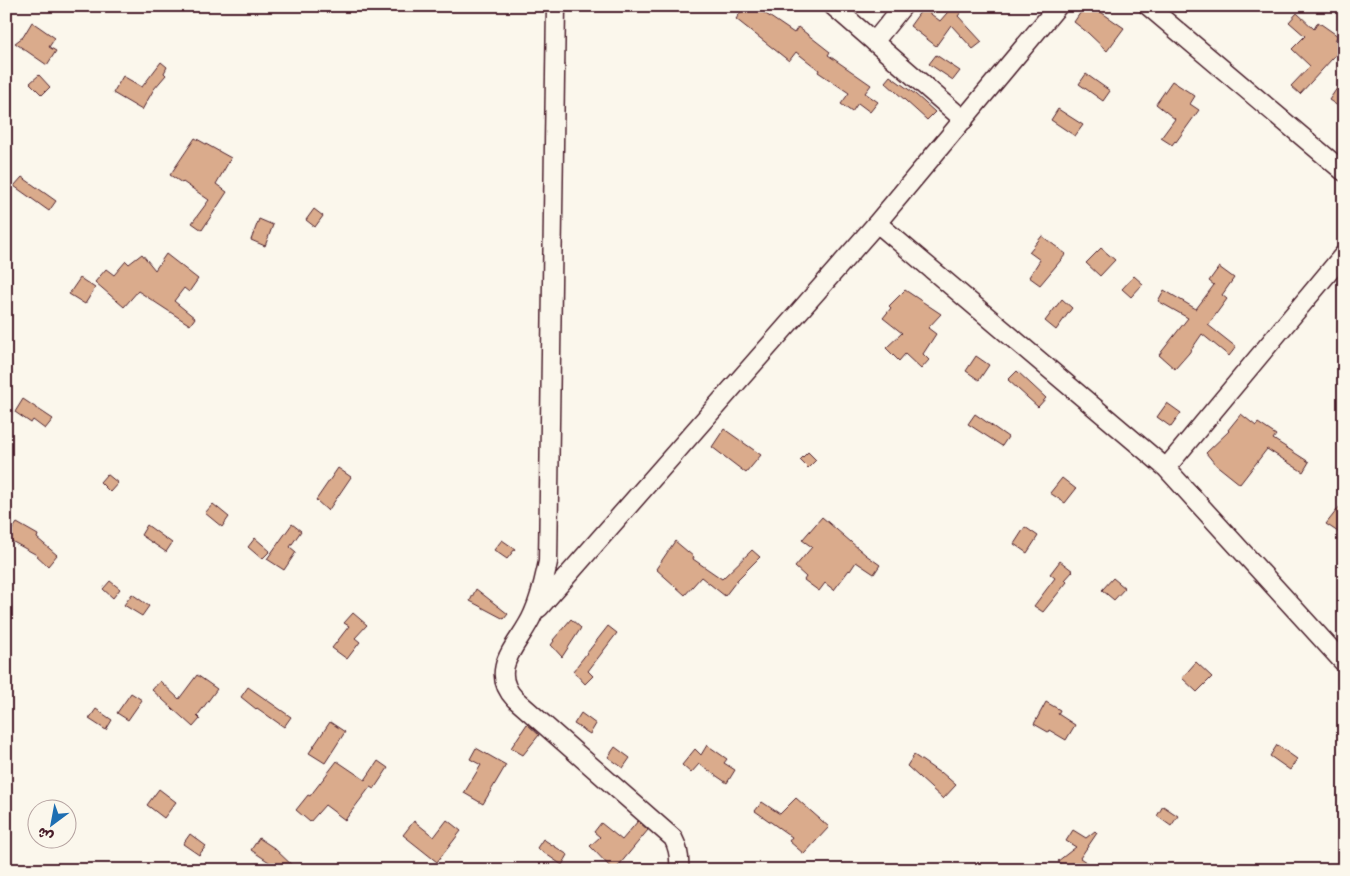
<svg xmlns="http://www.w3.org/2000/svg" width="1350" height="876" viewBox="0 0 1350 876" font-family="'Comic Neue','Playpen Sans Arabic',sans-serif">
  <rect width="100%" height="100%" fill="#fbf7ec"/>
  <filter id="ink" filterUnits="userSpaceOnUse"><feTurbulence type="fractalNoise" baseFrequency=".02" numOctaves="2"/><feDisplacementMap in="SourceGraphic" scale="10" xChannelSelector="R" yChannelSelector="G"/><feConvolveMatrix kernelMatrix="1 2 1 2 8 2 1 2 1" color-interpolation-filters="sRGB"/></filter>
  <g filter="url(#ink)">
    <path fill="#daab8c" stroke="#4a1f2b" d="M 745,6 L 754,6 L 794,33 L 798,27 L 830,52 L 828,55 L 871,85 L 865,93 L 878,102 L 870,112 L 858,103 L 852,112 L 841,104 L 849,93 L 818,72 L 819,70 L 796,52 L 789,61 L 736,19 Z
      M 953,6 L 966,6 L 958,16 L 982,42 L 973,49 L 951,25 L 936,46 L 910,26 L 923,8 L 940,21 Z
      M 1085,6 L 1092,6 L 1124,28 L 1107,51 L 1088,33 L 1074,22 Z
      M 1297,13 L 1314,29 L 1318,22 L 1338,36 L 1335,40 L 1343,47 L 1300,94 L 1291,86 L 1310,66 L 1292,49 L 1305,36 L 1289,22 Z
      M 32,22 L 55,38 L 49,47 L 56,51 L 47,65 L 15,43 L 23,37 Z
      M 936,55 L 960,71 L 953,80 L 929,64 Z
      M 161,62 L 167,67 L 164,73 L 166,75 L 154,89 L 142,110 L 113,93 L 123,76 L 142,87 Z
      M 1086,74 L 1110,91 L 1103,101 L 1079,84 Z
      M 39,75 L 50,87 L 42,95 L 30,83 Z
      M 890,76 L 915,94 L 935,112 L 927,120 L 885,82 Z
      M 1344,78 L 1344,110 L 1329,100 Z
      M 1172,81 L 1195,96 L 1190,104 L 1199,110 L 1176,142 L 1175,141 L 1172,145 L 1161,138 L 1175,119 L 1156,104 Z
      M 1058,109 L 1083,125 L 1075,136 L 1051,120 Z
      M 195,138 L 231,158 L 216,184 L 227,192 L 202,230 L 192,223 L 209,200 L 183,182 L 182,183 L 170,175 Z
      M 22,177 L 56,201 L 49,211 L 14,186 Z
      M 314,209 L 323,216 L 315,227 L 306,220 Z
      M 259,219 L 273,225 L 265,246 L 251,240 Z
      M 1042,236 L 1066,254 L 1040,285 L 1029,277 L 1040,260 L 1029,252 Z
      M 1101,248 L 1115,260 L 1100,276 L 1086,263 Z
      M 142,254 L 155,270 L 166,254 L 198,279 L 189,292 L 184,288 L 174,301 L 195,318 L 190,325 L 138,291 L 124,307 L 95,282 L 106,269 L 114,275 L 126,261 L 129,264 Z
      M 1219,267 L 1234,278 L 1222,295 L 1227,299 L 1208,325 L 1236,347 L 1229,356 L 1202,334 L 1189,353 L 1175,369 L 1159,355 L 1188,318 L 1158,301 L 1164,290 L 1196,309 L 1214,285 L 1209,281 Z
      M 1134,276 L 1143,284 L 1131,297 L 1122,289 Z
      M 80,278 L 95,288 L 85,304 L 69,294 Z
      M 905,290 L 941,314 L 928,328 L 936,334 L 923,354 L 929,360 L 921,369 L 905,354 L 899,361 L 886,348 L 902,333 L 883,318 L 891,308 L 889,306 Z
      M 1062,299 L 1072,308 L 1056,330 L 1045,321 Z
      M 976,356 L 989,365 L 979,380 L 966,371 Z
      M 1017,371 L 1046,398 L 1038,407 L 1008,380 Z
      M 23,399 L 53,419 L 45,429 L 33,420 L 31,423 L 15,412 Z
      M 1167,403 L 1181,413 L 1171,427 L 1157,417 Z
      M 975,414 L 1008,437 L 1002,446 L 968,424 Z
      M 1241,414 L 1256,426 L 1258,423 L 1276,435 L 1273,439 L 1309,462 L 1303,472 L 1267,449 L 1240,484 L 1215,464 L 1206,453 L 1229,431 L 1228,430 Z
      M 724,429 L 761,455 L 746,473 L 712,447 Z
      M 808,452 L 816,460 L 808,468 L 800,460 Z
      M 338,468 L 351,477 L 328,511 L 316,500 Z
      M 107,474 L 118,483 L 110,492 L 100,482 Z
      M 1062,478 L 1076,489 L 1065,503 L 1050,493 Z
      M 1344,501 L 1344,536 L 1326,524 Z
      M 213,504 L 229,517 L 222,527 L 205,513 Z
      M 822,517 L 866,555 L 880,565 L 874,574 L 856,562 L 850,571 L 849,570 L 834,590 L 825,583 L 819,591 L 804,580 L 806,577 L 795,567 L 812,547 L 802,540 Z
      M 17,523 L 38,535 L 37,538 L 57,555 L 48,566 L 35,554 L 6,538 Z
      M 292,524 L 301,531 L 290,547 L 296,552 L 284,570 L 267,559 Z
      M 147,525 L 172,543 L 166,552 L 141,535 Z
      M 1025,527 L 1038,536 L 1027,553 L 1014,544 Z
      M 255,538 L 270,551 L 262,559 L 248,547 Z
      M 502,540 L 515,549 L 507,559 L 494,550 Z
      M 675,541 L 694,557 L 693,559 L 722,579 L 752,550 L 760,557 L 738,579 L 725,596 L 701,577 L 685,595 L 656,569 Z
      M 1060,561 L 1073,571 L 1065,580 L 1067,582 L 1043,612 L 1034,606 L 1055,578 L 1050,574 Z
      M 1113,578 L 1125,588 L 1114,600 L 1102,590 Z
      M 110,581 L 120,589 L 113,598 L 103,589 Z
      M 476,589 L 508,614 L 504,619 L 470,601 Z
      M 132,594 L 149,606 L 142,616 L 124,605 Z
      M 353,613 L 367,625 L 355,638 L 360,642 L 347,659 L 332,648 L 349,626 L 344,623 Z
      M 571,619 L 581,628 L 562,657 L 551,645 L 554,641 L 553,640 Z
      M 608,626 L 617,633 L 588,671 L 593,676 L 585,684 L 573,671 Z
      M 1196,662 L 1212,677 L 1197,692 L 1182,678 Z
      M 197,675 L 217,689 L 197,716 L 200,719 L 193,727 L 152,690 L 160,681 L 179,699 Z
      M 248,687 L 291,717 L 284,727 L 257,708 L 256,709 L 241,697 Z
      M 131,693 L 142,700 L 128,720 L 117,713 Z
      M 1046,702 L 1060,710 L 1058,714 L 1075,725 L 1066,740 L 1049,730 L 1048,732 L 1034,724 Z
      M 96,709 L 112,720 L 106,730 L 89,719 Z
      M 581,713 L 596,724 L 590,734 L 574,724 Z
      M 330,722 L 345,732 L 325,763 L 309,753 Z
      M 527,724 L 539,735 L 523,755 L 511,748 Z
      M 707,745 L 727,759 L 724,763 L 735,770 L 727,783 L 699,764 L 691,773 L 682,765 L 695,749 L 701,755 Z
      M 1277,745 L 1297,759 L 1290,770 L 1270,756 Z
      M 615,747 L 630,758 L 623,768 L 608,757 Z
      M 476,748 L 506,765 L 483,804 L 464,793 L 481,765 L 470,759 Z
      M 914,755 L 940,773 L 941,772 L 956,785 L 943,799 L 907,766 Z
      M 337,761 L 365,780 L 378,761 L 388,768 L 374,789 L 370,787 L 345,820 L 325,805 L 310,822 L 296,810 L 308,795 L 310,796 Z
      M 159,789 L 176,802 L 164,818 L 147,805 Z
      M 796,798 L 829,827 L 804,854 L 789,841 L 792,837 L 755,811 L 762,802 L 780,814 Z
      M 1163,806 L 1178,816 L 1171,826 L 1157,816 Z
      M 447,820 L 461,831 L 437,862 L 403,835 L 414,821 L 434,837 Z
      M 638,821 L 648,830 L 615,870 L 613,870 L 590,846 L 600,837 L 594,832 L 601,823 L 622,840 Z
      M 1073,830 L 1086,838 L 1095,831 L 1097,833 L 1080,858 L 1098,870 L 1064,870 L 1058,861 L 1076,847 L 1066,841 Z
      M 190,834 L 206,846 L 199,855 L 183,844 Z
      M 259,838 L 274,848 L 297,870 L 281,870 L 251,850 Z
      M 543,839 L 568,855 L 562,865 L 537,848 Z"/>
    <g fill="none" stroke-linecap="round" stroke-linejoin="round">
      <defs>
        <path id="street" d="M 556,6 L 548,562 C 544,580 541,597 533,614 C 521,643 486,668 515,699 L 673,838 C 679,849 680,858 679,870
          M 833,6 L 964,120
          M 1148,6 L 1344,172
          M 874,42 L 903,6
          M 877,223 L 1166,468 L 1343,662
          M 1166,468 L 1344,254
          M 539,608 L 877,223 L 1058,6"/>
      </defs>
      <use href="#street" stroke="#4a1f2b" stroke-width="21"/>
      <use href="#street" stroke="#fbf7ec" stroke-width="18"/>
    </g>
  </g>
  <rect width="1350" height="876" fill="none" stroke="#fbf7ec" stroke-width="25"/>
  <rect x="12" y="12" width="1325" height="851" fill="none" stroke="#4a1f2b" stroke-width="2" filter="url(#ink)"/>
  <g transform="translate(52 824) rotate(212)"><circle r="24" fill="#fbf7ec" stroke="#b4a19f"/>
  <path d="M0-4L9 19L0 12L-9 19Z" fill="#1f6fb2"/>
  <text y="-8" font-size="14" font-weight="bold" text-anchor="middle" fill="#4a1f2b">ش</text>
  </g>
</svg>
